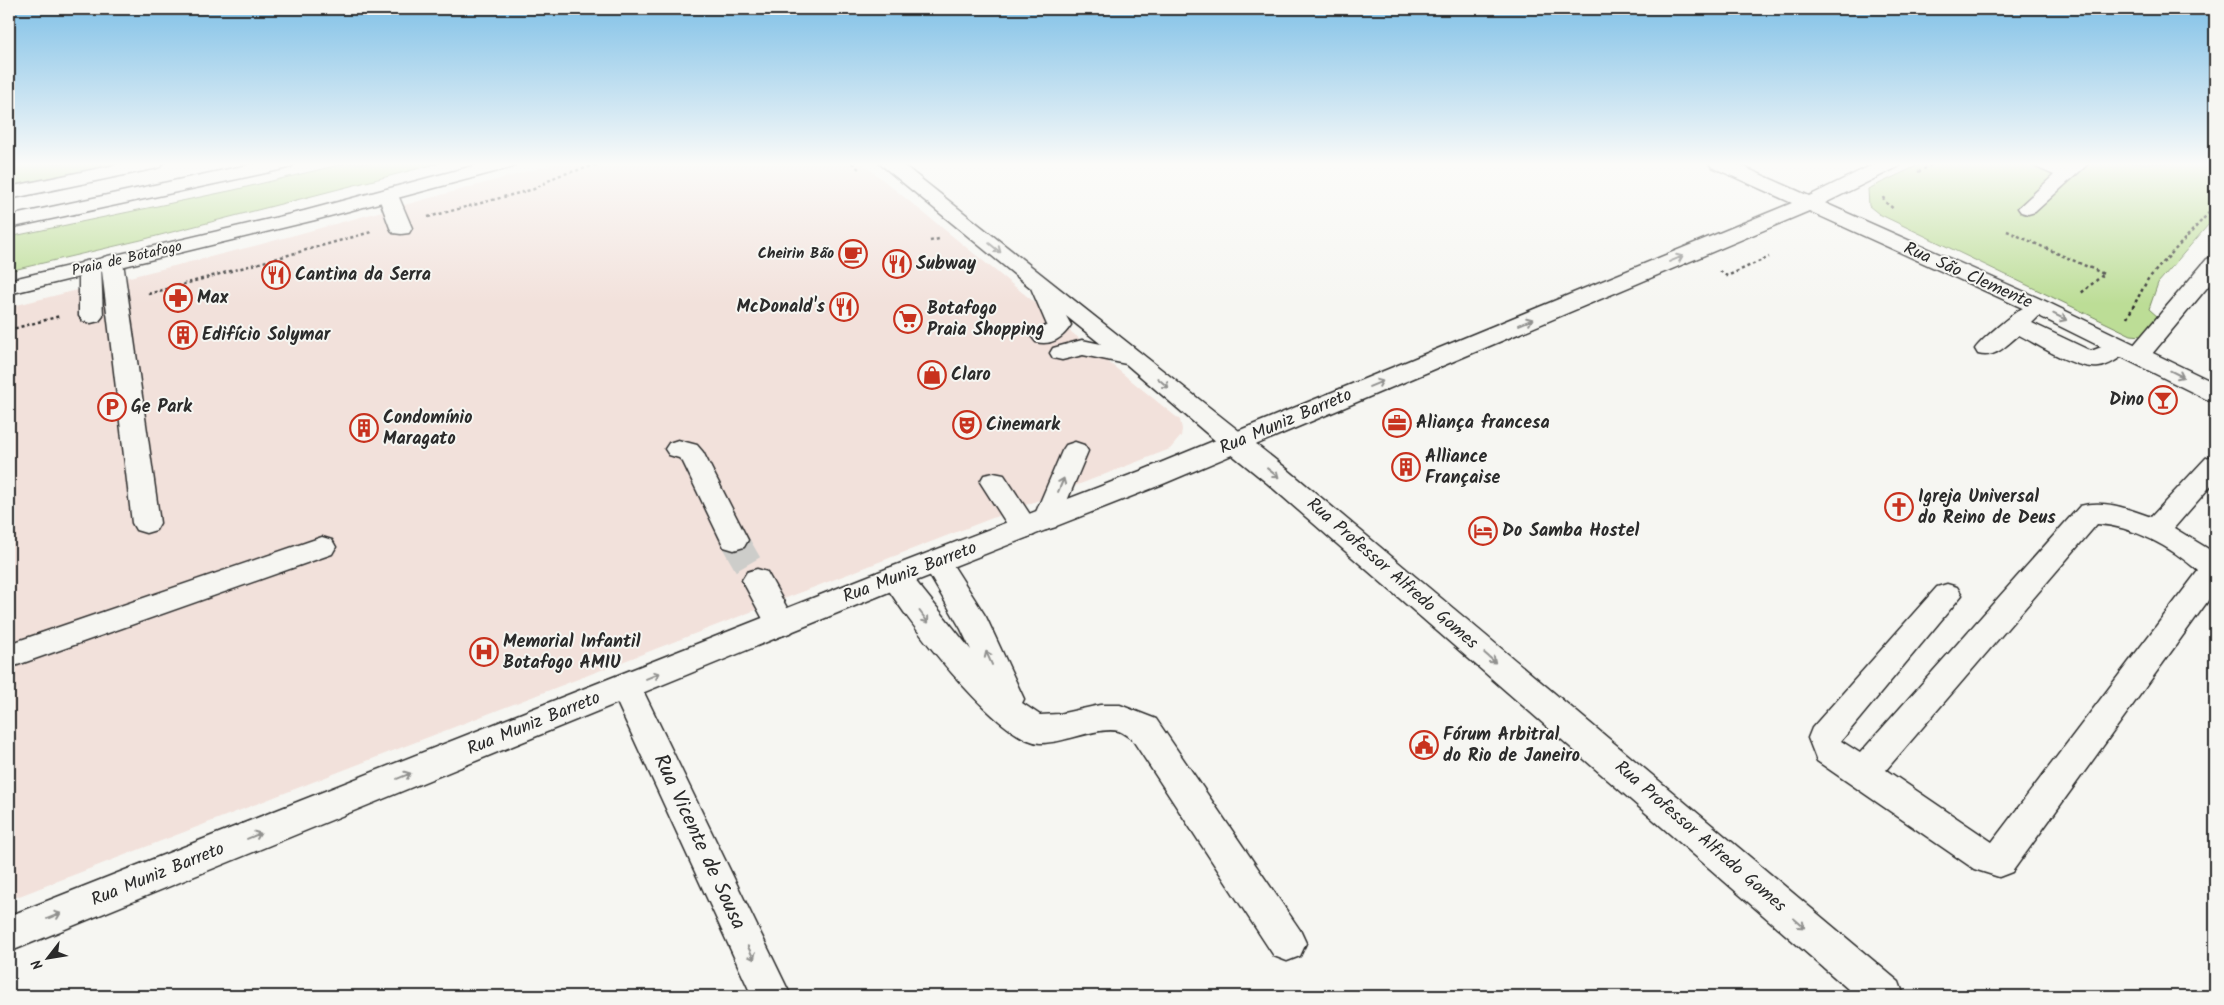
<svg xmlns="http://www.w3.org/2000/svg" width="2224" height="1005" viewBox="0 0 2224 1005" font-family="Kalam,sans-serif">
  <rect width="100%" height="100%" fill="#f6f6f2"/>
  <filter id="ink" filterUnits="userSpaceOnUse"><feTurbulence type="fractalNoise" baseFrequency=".02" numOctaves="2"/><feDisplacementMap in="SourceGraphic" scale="10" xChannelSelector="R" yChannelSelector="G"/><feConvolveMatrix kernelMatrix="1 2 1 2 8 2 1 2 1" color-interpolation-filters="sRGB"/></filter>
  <g filter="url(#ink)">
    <path fill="#f2e1db" d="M 558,163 L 862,163 L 1180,420 L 1182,429 L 1181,436 L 1170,449 L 9,900 L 9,307 L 258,245 Z"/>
    <path fill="#bcdd96" stroke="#748460" d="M 9,163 L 124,163 L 9,186 Z
      M 347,163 L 440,163 L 141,240 L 9,271 L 9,237 L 234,190 Z
      M 1923,163 L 2215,163 L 2215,217 L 2158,283 L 2149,309 L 2158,317 L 2142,336 L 2131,335 L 1879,214 L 1869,206 L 1868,189 Z"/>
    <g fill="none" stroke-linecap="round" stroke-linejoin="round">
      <path stroke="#cdcdca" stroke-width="28" stroke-dasharray="28 14" stroke-linecap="butt" d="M 734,540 L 757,580"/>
      <defs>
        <path id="minor" d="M 879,163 L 901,163 L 1287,469 L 1899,982 L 1904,996 L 1856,996 L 1267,483 L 1225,449 L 1126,364 L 1083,355 L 1062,360 L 1053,358 L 1050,353 L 1053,348 L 1082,340 L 1101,344 L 1066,316 L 1071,325 C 1063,338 1051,346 1036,342 L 1032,337 L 1036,332 L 1047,325 L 1031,288 Z
          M 1876,163 L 1901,163 L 1898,167 L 1815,208 L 1808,210 L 1801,208 L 1798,204 L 1801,200 Z
          M 2033,163 L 2060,163 L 2065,165 L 2067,163 L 2089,163 L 2035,212 L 2028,214 L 2021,212 L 2018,208 L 2054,175 L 2036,167 Z
          M 388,189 L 395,191 L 398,195 L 412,228 L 409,233 L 401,234 L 393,233 L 390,228 L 378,195 L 381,191 Z
          M 112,255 L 120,257 L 123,262 L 160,523 L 156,530 L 146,533 L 136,530 L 132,523 L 101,262 L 104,257 Z
          M 2215,257 L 2215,278 L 2147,360 L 2138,363 L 2129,360 L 2126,355 L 2127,353 C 2119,358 2109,366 2099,367 C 2076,370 2039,345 2019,335 C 2006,345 1996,359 1978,354 L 1975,349 C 1981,340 2014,312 2023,308 C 2028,305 2033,307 2038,308 L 2042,313 L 2032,323 L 2091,351 L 2120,340 L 2128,342 L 2132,347 L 2207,259 Z
          M 90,260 L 98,262 L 101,267 L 103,316 L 99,321 L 91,323 L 83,321 L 79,316 L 79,267 L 82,262 Z
          M 678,440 L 697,445 L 703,452 L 748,540 L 744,547 L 734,550 L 724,547 L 683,462 L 679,458 L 669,455 L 665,449 L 669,443 Z
          M 1075,442 L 1084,445 L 1088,451 L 1056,527 L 1046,530 L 1038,528 L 1034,535 L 1024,538 L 1014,535 L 980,482 L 984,475 L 994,473 L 1004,475 L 1033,519 L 1062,451 L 1066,445 Z
          M 2215,455 L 2215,481 L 2174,528 L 2215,553 L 2215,591 L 2012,872 L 1999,877 L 1974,869 L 1817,761 L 1808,738 L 1812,728 L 1937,587 L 1947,584 L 1957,587 L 1962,595 L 1841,741 L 1860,753 L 2080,506 C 2104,499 2129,509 2151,517 L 2206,458 ZM 2097,524 C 2133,526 2171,547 2198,571 L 1992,842 L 1886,770 Z
          M 322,537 L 332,540 L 336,547 L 332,554 L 9,668 L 9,644 Z
          M 936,551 L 946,554 L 986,617 L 1024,699 L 1022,703 L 1040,715 L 1059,714 L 1100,705 L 1120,705 L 1156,719 L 1300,930 L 1306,943 L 1300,956 L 1287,961 L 1274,956 L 1132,739 C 1128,737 1124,733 1119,731 C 1097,726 1064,744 1040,743 C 997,741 902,615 881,577 L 886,569 L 896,566 L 906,569 L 971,650 L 961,629 L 922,562 L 926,554 Z
          M 757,569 L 767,572 L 796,624 L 792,632 L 781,636 L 770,632 L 742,580 L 747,572 Z
          M 626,674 L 637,678 L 791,996 L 752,996 L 610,687 L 615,678 Z"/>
        <path id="major" d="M 125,163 L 163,163 L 160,167 L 153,169 L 9,199 L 9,187 Z
          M 257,163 L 294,163 L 291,167 L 284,169 L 9,228 L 9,216 Z
          M 484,163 L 516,163 L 513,167 L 315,220 L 9,294 L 9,280 L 304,211 Z
          M 1709,163 L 1735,163 L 2045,301 L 2215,383 L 2215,401 L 2206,399 L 2029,311 L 1809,211 L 1163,484 L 906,585 L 9,952 L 9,916 L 886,569 L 1143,470 L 1792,203 L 1712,167 Z"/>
      </defs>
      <use href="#minor" stroke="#2b2b2b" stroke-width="3"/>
      <use href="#major" stroke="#2b2b2b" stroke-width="3"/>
      <path stroke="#2b2b2b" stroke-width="2.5" stroke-dasharray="3 3" stroke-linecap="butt" d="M 852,163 L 859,169
        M 1918,172 L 1935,163
        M 1883,197 L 1885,202 L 1894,209
        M 428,217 L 534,189 L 557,176 L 603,163
        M 2007,231 L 2104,274 L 2080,294
        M 930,241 L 939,239
        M 1720,271 L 1727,276 L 1769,257
        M 148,294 L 371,232
        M 2127,318 L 2148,279 L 2215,206
        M 9,330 L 60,316"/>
      <use href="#minor" fill="#f6f6f2" fill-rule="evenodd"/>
      <use href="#major" fill="#f6f6f2" fill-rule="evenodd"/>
    </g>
    <defs><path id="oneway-shaft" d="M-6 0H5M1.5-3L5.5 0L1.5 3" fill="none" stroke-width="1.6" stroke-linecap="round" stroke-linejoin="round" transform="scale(1.25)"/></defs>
    <g stroke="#90908e">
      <use href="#oneway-shaft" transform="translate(995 248) rotate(39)"/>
      <use href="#oneway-shaft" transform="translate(1676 259) rotate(-23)"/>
      <use href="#oneway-shaft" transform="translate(2060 317) rotate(26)"/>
      <use href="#oneway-shaft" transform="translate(1526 322) rotate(-23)"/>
      <use href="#oneway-shaft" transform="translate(2177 374) rotate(26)"/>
      <use href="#oneway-shaft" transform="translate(1163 383) rotate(41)"/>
      <use href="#oneway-shaft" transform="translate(1376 384) rotate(-23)"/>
      <use href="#oneway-shaft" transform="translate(1273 473) rotate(38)"/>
      <use href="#oneway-shaft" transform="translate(1061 485) rotate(-67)"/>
      <use href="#oneway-shaft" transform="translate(924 617) rotate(53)"/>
      <use href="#oneway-shaft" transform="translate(989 658) rotate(-114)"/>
      <use href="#oneway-shaft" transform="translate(1490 658) rotate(41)"/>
      <use href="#oneway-shaft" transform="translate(653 676) rotate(-22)"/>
      <use href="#oneway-shaft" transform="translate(404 776) rotate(-22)"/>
      <use href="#oneway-shaft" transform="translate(254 836) rotate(-22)"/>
      <use href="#oneway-shaft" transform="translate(54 916) rotate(-22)"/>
      <use href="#oneway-shaft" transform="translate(1799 923) rotate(41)"/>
      <use href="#oneway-shaft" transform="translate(751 953) rotate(65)"/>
    </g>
  </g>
  <linearGradient id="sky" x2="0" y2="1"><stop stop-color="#81c1e7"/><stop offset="0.54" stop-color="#fbfbf9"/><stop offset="1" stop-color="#fbfbf9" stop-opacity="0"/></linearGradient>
  <rect width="2224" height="304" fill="url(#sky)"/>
  <defs>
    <symbol id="cafe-ring" viewBox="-11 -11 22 22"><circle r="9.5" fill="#f6f6f2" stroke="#c8321e" stroke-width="1.5"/><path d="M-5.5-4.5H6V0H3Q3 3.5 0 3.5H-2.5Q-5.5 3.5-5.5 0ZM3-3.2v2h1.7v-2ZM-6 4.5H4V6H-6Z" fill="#c8321e"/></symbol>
    <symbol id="restaurant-ring" viewBox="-11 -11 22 22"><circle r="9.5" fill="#f6f6f2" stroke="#c8321e" stroke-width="1.5"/><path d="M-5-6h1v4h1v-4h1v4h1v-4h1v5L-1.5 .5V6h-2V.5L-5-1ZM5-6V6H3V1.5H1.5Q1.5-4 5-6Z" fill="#c8321e"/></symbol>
    <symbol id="pharmacy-ring" viewBox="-11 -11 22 22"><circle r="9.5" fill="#f6f6f2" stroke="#c8321e" stroke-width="1.5"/><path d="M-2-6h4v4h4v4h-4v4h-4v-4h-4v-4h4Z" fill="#c8321e"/></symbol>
    <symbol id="supermarket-ring" viewBox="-11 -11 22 22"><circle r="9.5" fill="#f6f6f2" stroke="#c8321e" stroke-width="1.5"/><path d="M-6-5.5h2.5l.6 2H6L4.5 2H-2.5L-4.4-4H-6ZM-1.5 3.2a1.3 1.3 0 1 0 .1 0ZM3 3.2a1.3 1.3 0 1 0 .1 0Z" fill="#c8321e"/></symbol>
    <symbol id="building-ring" viewBox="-11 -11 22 22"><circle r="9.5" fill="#f6f6f2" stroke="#c8321e" stroke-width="1.5"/><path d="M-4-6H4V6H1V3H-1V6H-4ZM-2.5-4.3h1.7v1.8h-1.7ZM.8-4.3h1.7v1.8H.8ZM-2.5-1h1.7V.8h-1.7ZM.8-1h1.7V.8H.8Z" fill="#c8321e"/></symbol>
    <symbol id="shop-ring" viewBox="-11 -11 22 22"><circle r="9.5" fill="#f6f6f2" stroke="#c8321e" stroke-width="1.5"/><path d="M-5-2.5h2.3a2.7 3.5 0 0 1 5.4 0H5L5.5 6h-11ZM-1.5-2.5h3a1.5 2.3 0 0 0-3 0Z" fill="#c8321e"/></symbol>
    <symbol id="bar-ring" viewBox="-11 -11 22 22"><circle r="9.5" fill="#f6f6f2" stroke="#c8321e" stroke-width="1.5"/><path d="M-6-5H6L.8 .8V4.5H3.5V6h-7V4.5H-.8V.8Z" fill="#c8321e"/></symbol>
    <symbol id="parking-ring" viewBox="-11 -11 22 22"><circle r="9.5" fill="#f6f6f2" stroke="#c8321e" stroke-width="1.5"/><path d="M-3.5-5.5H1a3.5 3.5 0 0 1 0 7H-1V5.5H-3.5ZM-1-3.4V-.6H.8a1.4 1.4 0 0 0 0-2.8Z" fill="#c8321e"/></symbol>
    <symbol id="office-ring" viewBox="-11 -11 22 22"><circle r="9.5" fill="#f6f6f2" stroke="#c8321e" stroke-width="1.5"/><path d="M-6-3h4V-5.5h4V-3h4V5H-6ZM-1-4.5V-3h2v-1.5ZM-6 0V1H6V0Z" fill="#c8321e"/></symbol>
    <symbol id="theatre-ring" viewBox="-11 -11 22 22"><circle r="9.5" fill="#f6f6f2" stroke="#c8321e" stroke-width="1.5"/><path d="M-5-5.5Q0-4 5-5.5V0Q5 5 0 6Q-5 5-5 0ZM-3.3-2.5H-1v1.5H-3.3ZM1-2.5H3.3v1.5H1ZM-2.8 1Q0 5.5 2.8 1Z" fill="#c8321e"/></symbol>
    <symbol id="church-ring" viewBox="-11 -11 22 22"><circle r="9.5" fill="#f6f6f2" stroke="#c8321e" stroke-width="1.5"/><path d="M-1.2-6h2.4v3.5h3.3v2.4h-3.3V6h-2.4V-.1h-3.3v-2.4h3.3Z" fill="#c8321e"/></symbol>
    <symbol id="hotel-ring" viewBox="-11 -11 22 22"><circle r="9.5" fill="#f6f6f2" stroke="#c8321e" stroke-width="1.5"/><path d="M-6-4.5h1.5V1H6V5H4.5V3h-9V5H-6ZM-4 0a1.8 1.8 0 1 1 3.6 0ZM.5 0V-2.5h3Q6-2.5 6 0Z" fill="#c8321e"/></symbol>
    <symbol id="hospital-ring" viewBox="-11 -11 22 22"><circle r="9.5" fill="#f6f6f2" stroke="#c8321e" stroke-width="1.5"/><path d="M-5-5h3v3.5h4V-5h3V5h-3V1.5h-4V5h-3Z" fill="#c8321e"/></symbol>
    <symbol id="civic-ring" viewBox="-11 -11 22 22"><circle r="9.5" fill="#f6f6f2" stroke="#c8321e" stroke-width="1.5"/><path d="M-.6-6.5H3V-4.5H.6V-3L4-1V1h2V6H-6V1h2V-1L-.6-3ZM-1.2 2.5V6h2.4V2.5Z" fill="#c8321e"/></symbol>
  </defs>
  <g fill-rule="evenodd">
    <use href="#cafe-ring" x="837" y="238" width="32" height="32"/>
    <use href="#restaurant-ring" x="881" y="248" width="32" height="32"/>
    <use href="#restaurant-ring" x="260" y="259" width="32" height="32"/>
    <use href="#pharmacy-ring" x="162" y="282" width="32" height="32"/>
    <use href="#restaurant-ring" x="828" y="291" width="32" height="32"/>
    <use href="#supermarket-ring" x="892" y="303" width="32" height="32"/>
    <use href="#building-ring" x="167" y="319" width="32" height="32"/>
    <use href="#shop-ring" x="916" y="359" width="32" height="32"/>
    <use href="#bar-ring" x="2147" y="384" width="32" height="32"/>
    <use href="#parking-ring" x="96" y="391" width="32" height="32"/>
    <use href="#office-ring" x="1381" y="407" width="32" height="32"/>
    <use href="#theatre-ring" x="951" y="409" width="32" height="32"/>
    <use href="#building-ring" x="348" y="412" width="32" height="32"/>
    <use href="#building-ring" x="1390" y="451" width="32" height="32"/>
    <use href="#church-ring" x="1883" y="491" width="32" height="32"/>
    <use href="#hotel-ring" x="1467" y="515" width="32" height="32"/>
    <use href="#hospital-ring" x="468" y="636" width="32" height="32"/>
    <use href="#civic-ring" x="1408" y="729" width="32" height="32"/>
  </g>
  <g text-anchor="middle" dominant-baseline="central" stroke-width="4" stroke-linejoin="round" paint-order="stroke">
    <g font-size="15" font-weight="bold" fill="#2b2b2b" stroke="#f6f6f2" text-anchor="end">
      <text x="834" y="254">Cheirin Bão</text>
    </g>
    <g font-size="15" fill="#2b2b2b" stroke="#f6f6f2">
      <text transform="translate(127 259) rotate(-13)">Praia de Botafogo</text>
    </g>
    <g font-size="18" font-weight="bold" fill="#2b2b2b" stroke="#f6f6f2" text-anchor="start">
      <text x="916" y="264">Subway</text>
      <text x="295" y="275">Cantina da Serra</text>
      <text x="197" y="298">Max</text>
      <text x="825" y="307" text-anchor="end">McDonald's</text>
      <text x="927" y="309">Botafogo<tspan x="927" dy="21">Praia Shopping</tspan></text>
      <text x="202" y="335">Edifício Solymar</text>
      <text x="951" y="375">Claro</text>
      <text x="2144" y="400" text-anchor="end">Dino</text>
      <text x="131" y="407">Ge Park</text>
      <text x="383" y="418">Condomínio<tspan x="383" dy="21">Maragato</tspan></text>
      <text x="1416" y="423">Aliança francesa</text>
      <text x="986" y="425">Cinemark</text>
      <text x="1425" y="457">Alliance<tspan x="1425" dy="21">Française</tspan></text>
      <text x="1918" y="497">Igreja Universal<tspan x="1918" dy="21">do Reino de Deus</tspan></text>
      <text x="1502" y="531">Do Samba Hostel</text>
      <text x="503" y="642">Memorial Infantil<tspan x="503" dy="21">Botafogo AMIU</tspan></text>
      <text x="1443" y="735">Fórum Arbitral<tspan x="1443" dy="21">do Rio de Janeiro</tspan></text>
    </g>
    <g font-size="18" fill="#2b2b2b" stroke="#f6f6f2">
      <text transform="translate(1968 276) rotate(24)">Rua São Clemente</text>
      <text transform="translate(1286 422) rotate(-23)">Rua Muniz Barreto</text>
      <text transform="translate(910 573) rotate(-21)">Rua Muniz Barreto</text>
      <text transform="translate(1392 574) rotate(41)">Rua Professor Alfredo Gomes</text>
      <text transform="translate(534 724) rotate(-22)">Rua Muniz Barreto</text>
      <text transform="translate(1700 837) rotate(41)">Rua Professor Alfredo Gomes</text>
      <text transform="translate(158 875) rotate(-22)">Rua Muniz Barreto</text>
    </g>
    <g font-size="21" fill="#2b2b2b" stroke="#f6f6f2">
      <text transform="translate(699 842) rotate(65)">Rua Vicente de Sousa</text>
    </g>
  </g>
  <rect width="2224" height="1005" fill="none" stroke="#f6f6f2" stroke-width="30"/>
  <rect x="15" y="15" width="2194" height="975" fill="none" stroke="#2b2b2b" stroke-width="2" filter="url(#ink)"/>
  <g transform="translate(48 958) rotate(239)" stroke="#f6f6f2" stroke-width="4" paint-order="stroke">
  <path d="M0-4L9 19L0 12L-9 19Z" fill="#2b2b2b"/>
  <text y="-8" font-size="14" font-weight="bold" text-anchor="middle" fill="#2b2b2b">N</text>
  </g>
</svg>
